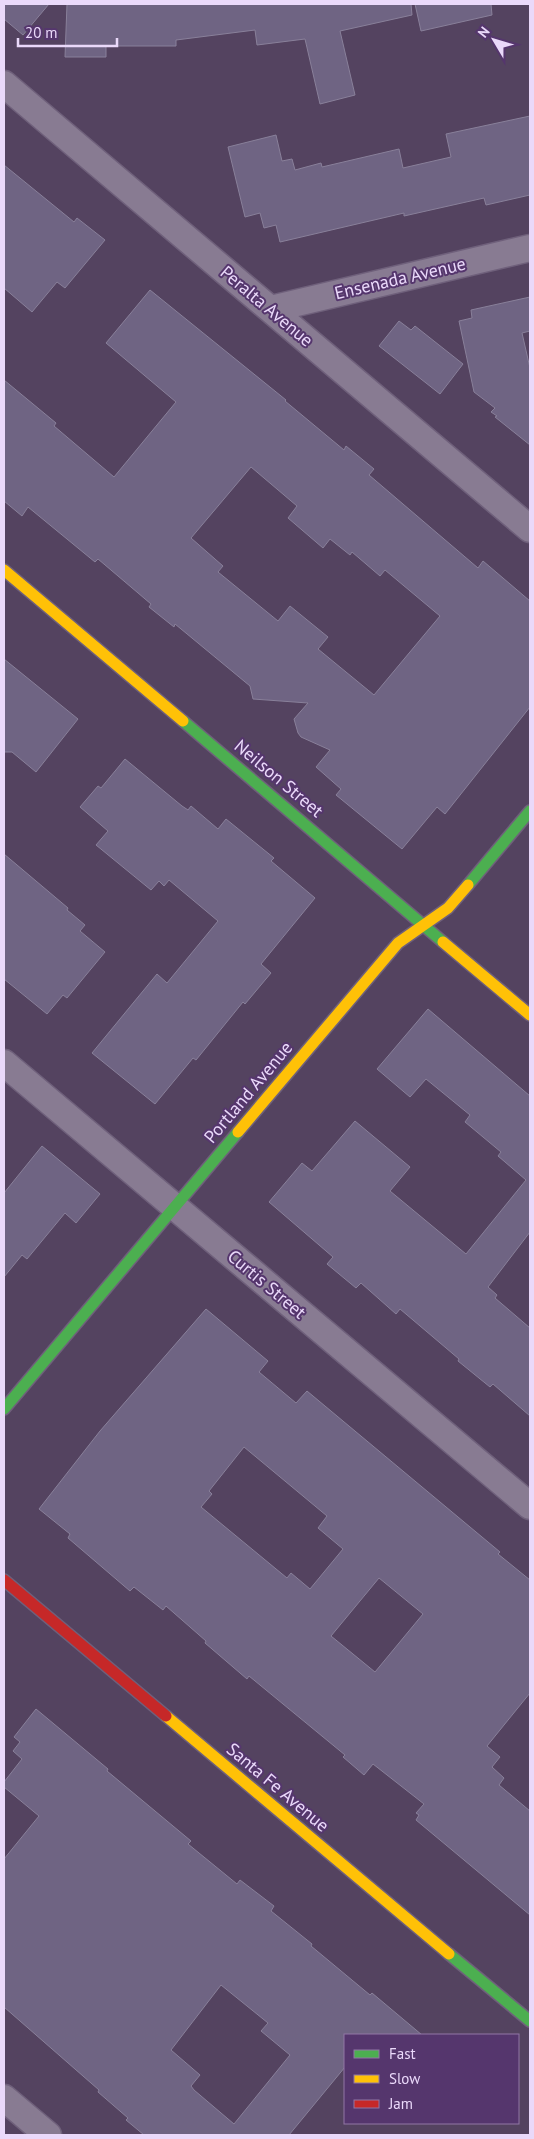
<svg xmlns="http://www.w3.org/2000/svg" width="534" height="2139" viewBox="0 0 534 2139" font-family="'PT Sans',sans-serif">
  <rect width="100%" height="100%" fill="#544360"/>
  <path fill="#6f6483" stroke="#89809a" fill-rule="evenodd" d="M 4,4 L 49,4 L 23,35 L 4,19 Z
    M 67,4 L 411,4 L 412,15 L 340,31 L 355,95 L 320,104 L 305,39 L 257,45 L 255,30 L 176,40 L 176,46 L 106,46 L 106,57 L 65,57 Z
    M 415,4 L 491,4 L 492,15 L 421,31 Z
    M 530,116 L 530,195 L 486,205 L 484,198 L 404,216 L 404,213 L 280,242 L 276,225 L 264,228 L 260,213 L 245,217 L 228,147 L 276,135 L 282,161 L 292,159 L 295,170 L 321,163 L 322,167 L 399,149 L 403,168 L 451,157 L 446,134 Z
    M 4,165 L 74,222 L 77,218 L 105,240 L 65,288 L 57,282 L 32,312 L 4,288 Z
    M 150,290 L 286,400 L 285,401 L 344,450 L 346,446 L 374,469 L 369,475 L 478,568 L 483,561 L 530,601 L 530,707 L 445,814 L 437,807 L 402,849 L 336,795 L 341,789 L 316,767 L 330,750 L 301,737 L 298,733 L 294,719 L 308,703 L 253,699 L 250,686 L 175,624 L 174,627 L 149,607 L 151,604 L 98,559 L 95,562 L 28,507 L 22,516 L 4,501 L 4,380 L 56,423 L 54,426 L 114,477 L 176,402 L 106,343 ZM 251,467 L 297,506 L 288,518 L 323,548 L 330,539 L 350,555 L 352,552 L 380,576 L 385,570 L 440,616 L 374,695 L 318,649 L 328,637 L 290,606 L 278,621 L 218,572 L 223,566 L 191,538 Z
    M 530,297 L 530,331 L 522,333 L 530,368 L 530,445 L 495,417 L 497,416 L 491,412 L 495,408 L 474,392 L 459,321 L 472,318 L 471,310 Z
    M 399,321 L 411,330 L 415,326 L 463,364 L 440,394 L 379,346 Z
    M 4,659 L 78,719 L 36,772 L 12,752 L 4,752 Z
    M 125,759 L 182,806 L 188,810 L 191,806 L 218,829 L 226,819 L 274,858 L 271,861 L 315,898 L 261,964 L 271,973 L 245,1004 L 243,1002 L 196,1060 L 193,1058 L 155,1104 L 92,1053 L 157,974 L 167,983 L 218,921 L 169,880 L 164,886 L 159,881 L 151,890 L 96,845 L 108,831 L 80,807 L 98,786 L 101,788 Z
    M 4,854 L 68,908 L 67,910 L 85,925 L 80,931 L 105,952 L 67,998 L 63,995 L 47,1014 L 4,979 Z
    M 428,1009 L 530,1096 L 530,1232 L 488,1287 L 497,1295 L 495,1298 L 530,1328 L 530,1416 L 493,1384 L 490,1387 L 458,1361 L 459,1359 L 400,1309 L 396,1314 L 361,1283 L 356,1288 L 327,1264 L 333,1257 L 269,1202 L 302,1163 L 312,1171 L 355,1121 L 410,1167 L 390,1191 L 466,1254 L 526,1180 L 498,1156 L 501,1152 L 465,1122 L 470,1115 L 426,1079 L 410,1097 L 377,1069 Z
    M 42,1146 L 100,1194 L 76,1223 L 65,1213 L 27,1259 L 22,1255 L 4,1277 L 4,1193 Z
    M 206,1309 L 268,1361 L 259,1372 L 296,1403 L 307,1391 L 500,1552 L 498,1554 L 530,1580 L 530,1693 L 487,1746 L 500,1757 L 492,1767 L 504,1778 L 499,1785 L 530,1811 L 530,1915 L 416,1820 L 419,1815 L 416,1813 L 424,1804 L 373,1764 L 364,1775 L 343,1757 L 345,1755 L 249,1676 L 247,1679 L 205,1643 L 206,1641 L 166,1606 L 163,1610 L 134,1587 L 130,1591 L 68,1538 L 70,1534 L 39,1509 L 100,1431 ZM 244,1447 L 327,1516 L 318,1528 L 343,1549 L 310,1589 L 291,1573 L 287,1578 L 201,1507 L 212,1494 L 209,1491 ZM 379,1578 L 423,1614 L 375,1672 L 331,1636 Z
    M 36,1709 L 108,1769 L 107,1771 L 191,1841 L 188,1844 L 237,1884 L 240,1880 L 274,1906 L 271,1911 L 312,1944 L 311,1946 L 370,1995 L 372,1993 L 422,2035 L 345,2035 L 345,2067 L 289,2135 L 144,2135 L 126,2120 L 128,2118 L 98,2092 L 99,2090 L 4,2007 L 4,1859 L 39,1816 L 4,1787 L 4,1782 L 22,1759 L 13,1751 L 20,1742 L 14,1737 ZM 221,1985 L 268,2023 L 261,2031 L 290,2055 L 234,2124 L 194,2090 L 191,2086 L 200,2075 L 171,2050 Z"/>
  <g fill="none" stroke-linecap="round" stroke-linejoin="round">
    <defs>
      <path id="street" d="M 4,84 L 530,529
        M 271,309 L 530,248
        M 4,1063 L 530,1506
        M 4,2098 L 48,2135"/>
      <path id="fast" d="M 183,721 L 443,942
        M 468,885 L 530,811
        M 4,1409 L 238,1132
        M 449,1954 L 530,2021"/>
      <path id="slow" d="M 4,570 L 183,721
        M 443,942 L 530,1015
        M 238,1132 L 398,943 L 448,908 L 468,885
        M 166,1716 L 449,1954"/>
      <path id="jam" d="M 4,1580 L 166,1716"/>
    </defs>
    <use href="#street" stroke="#6f607b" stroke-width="29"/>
    <use href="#fast" stroke="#6f607b" stroke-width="14"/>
    <use href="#slow" stroke="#6f607b" stroke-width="14"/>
    <use href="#jam" stroke="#6f607b" stroke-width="14"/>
    <use href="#street" stroke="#887b92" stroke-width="26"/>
    <use href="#fast" stroke="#4caf50" stroke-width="11"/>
    <use href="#slow" stroke="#ffc107" stroke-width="11"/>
    <use href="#jam" stroke="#c62828" stroke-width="11"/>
  </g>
  <g text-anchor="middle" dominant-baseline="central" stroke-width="4" stroke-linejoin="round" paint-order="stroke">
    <g font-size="18" fill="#ead9fa" stroke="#55366d">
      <text transform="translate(400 278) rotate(-13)">Ensenada Avenue</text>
      <text transform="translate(267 306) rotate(40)">Peralta Avenue</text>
      <text transform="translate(279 778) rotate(40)">Neilson Street</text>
      <text transform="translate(248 1092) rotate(-50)">Portland Avenue</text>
      <text transform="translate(267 1284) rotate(40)">Curtis Street</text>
      <text transform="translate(278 1787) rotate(40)">Santa Fe Avenue</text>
    </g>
  </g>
  <rect width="534" height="2139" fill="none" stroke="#ead9fa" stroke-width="10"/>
  <rect x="344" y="2034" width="175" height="90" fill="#55366d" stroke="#9177a5"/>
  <rect x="354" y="2050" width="25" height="8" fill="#4caf50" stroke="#9177a5"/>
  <text x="389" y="2059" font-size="15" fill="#ead9fa">Fast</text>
  <rect x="354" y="2075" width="25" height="8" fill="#ffc107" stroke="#9177a5"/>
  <text x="389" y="2084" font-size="15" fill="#ead9fa">Slow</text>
  <rect x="354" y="2100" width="25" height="8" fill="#c62828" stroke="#9177a5"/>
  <text x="389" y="2109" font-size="15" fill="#ead9fa">Jam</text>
  <g transform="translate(494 40) rotate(308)" stroke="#55366d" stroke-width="4" paint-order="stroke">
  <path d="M0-4L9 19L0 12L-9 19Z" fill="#ead9fa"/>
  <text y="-8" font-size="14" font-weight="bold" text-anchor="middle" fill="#ead9fa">N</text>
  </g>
  <path d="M18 38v8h99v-8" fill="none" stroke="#ead9fa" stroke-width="2.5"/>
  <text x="25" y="38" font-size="15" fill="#ead9fa" stroke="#55366d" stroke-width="4" paint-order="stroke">20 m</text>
</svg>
